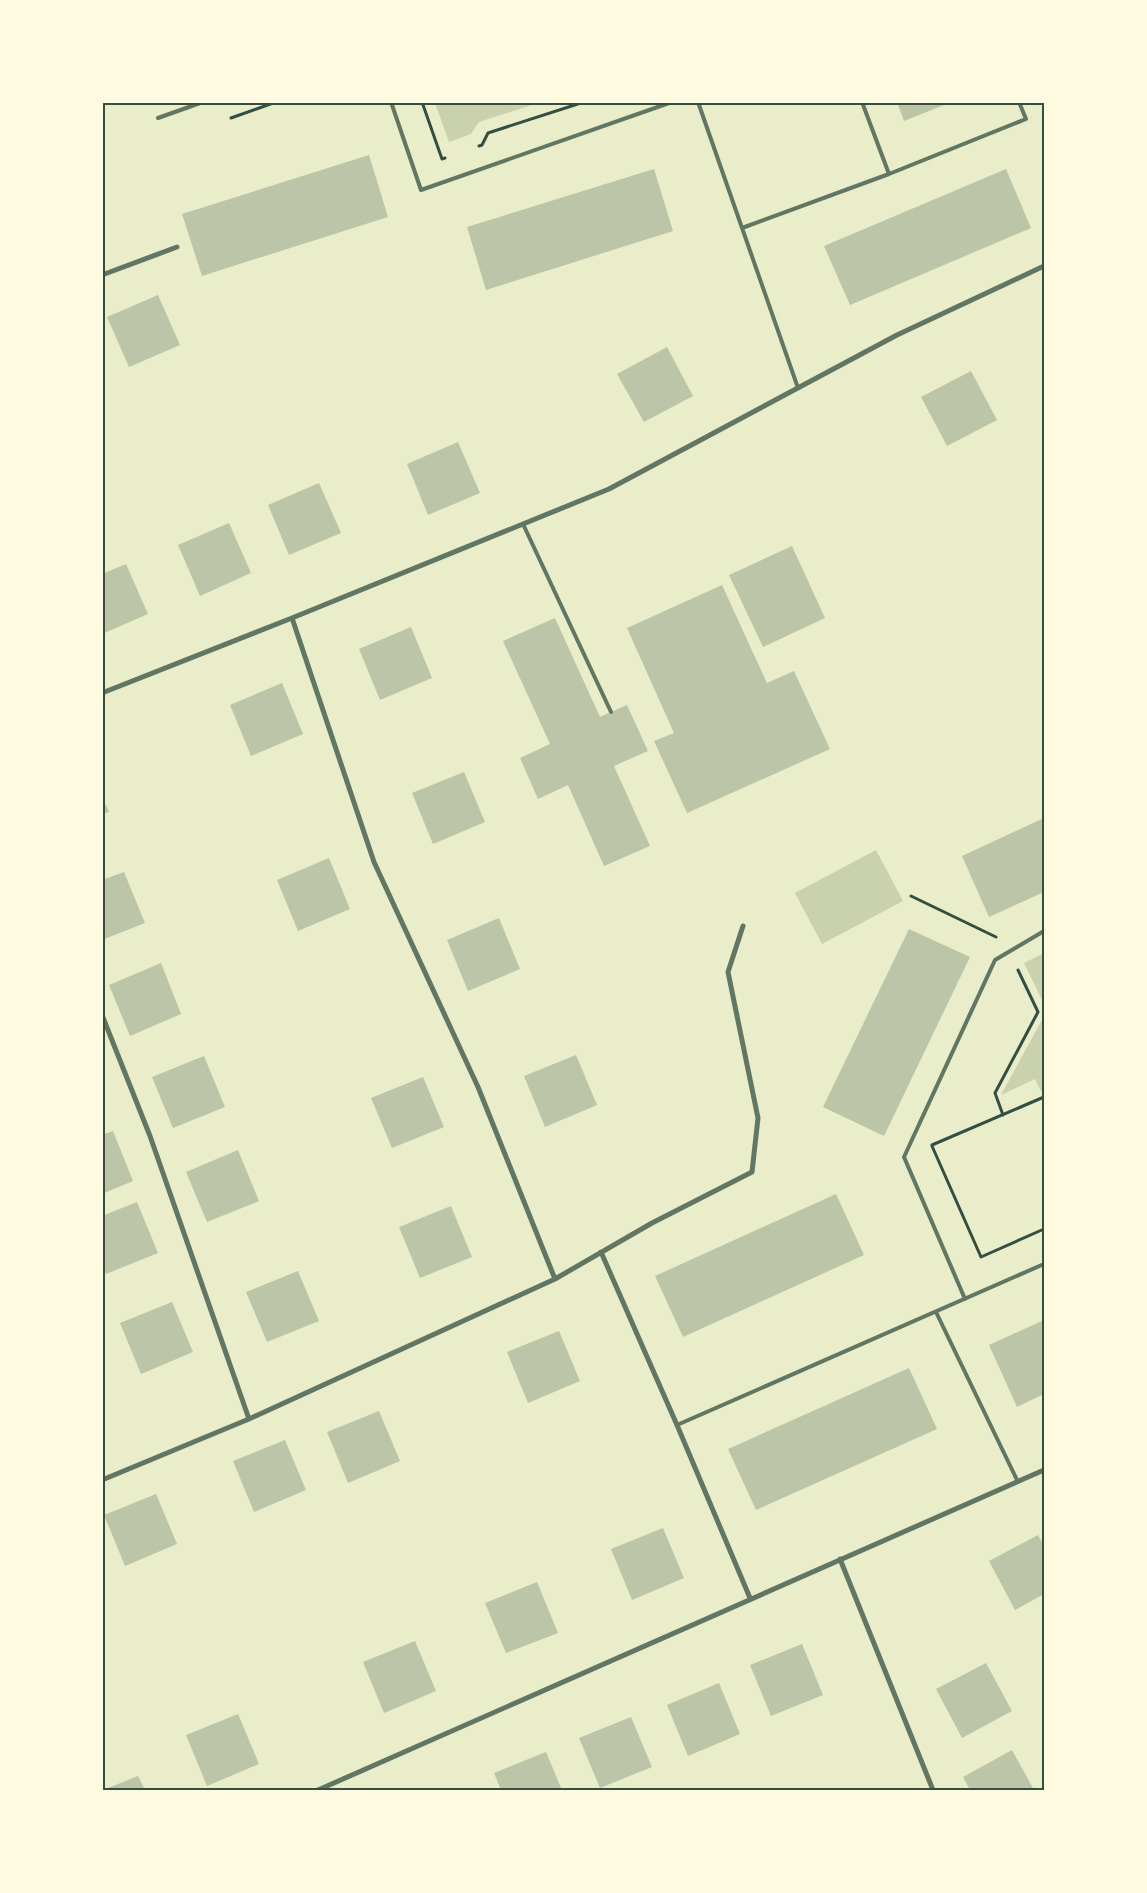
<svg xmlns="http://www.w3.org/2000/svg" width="1147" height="1893" viewBox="0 0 1147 1893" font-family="'DejaVu Sans',sans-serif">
  <rect width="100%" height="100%" fill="#e9edc9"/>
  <path fill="#cad2ad" d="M 435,103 L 435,102 L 538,103 L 479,122 L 471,134 L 449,142 Z
    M 876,850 L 903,901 L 822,944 L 795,893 Z
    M 1044,953 L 1044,1004 L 1024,963 Z
    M 1044,1016 L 1044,1095 L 1043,1095 L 1035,1079 L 1001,1095 Z"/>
  <path fill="#bcc5a7" d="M 897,102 L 949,102 L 949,103 L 904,121 Z
    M 369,155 L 388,217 L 202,276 L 182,214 Z
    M 654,169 L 673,231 L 486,290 L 467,227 Z
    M 1006,169 L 1031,228 L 850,305 L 824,246 Z
    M 158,295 L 180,345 L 129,367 L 107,317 Z
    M 667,347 L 693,396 L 644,422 L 617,374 Z
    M 971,371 L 997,420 L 947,446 L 921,397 Z
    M 458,442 L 480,493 L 428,515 L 407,464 Z
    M 319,483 L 341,533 L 289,555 L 268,505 Z
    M 229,523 L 251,573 L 200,596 L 178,545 Z
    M 792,546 L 825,618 L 763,647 L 729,575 Z
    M 126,564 L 148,614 L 102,634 L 102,574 Z
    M 722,585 L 767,683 L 794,671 L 830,749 L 687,813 L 654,741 L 674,733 L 627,628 Z
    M 555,618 L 600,717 L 627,705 L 648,751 L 614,766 L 650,846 L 604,866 L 568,785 L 538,799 L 520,758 L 550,744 L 503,641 Z
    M 411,627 L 432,678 L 380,700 L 359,649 Z
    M 282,683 L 303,734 L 251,756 L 230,705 Z
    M 464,772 L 485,822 L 433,844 L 412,793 Z
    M 102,797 L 109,812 L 102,814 Z
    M 1044,818 L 1044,892 L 989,917 L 962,856 Z
    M 329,858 L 350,909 L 298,931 L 277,880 Z
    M 124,872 L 145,923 L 102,940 L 102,880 Z
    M 499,918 L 520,969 L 468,991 L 447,940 Z
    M 909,929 L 970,957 L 884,1136 L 823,1107 Z
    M 161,963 L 181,1014 L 130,1036 L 109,985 Z
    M 576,1055 L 597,1105 L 545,1127 L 524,1076 Z
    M 204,1056 L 225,1107 L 173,1128 L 152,1077 Z
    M 423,1077 L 444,1127 L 392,1148 L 371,1098 Z
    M 113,1131 L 133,1181 L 102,1194 L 102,1135 Z
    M 238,1150 L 259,1201 L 207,1222 L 186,1172 Z
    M 836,1194 L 864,1255 L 683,1337 L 655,1276 Z
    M 137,1202 L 158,1253 L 106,1274 L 102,1266 L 102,1216 Z
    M 451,1206 L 472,1257 L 420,1278 L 399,1227 Z
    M 298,1271 L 319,1321 L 267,1342 L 246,1292 Z
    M 172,1302 L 193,1352 L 141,1374 L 120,1323 Z
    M 1044,1320 L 1044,1394 L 1017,1407 L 989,1345 Z
    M 559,1331 L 580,1381 L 528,1403 L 507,1352 Z
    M 909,1368 L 937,1429 L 756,1510 L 728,1449 Z
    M 379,1411 L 400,1461 L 348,1483 L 327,1432 Z
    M 285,1440 L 306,1490 L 254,1512 L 233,1461 Z
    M 156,1494 L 177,1544 L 125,1566 L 104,1515 Z
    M 663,1528 L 684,1578 L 632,1600 L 611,1549 Z
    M 1038,1535 L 1044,1546 L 1044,1594 L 1015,1610 L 989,1561 Z
    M 537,1582 L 558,1633 L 506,1653 L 485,1603 Z
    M 415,1641 L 436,1691 L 384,1713 L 363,1662 Z
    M 802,1644 L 823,1695 L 771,1716 L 750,1665 Z
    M 986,1663 L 1012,1711 L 962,1738 L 936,1689 Z
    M 719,1683 L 740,1734 L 688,1756 L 667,1705 Z
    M 238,1714 L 259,1764 L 207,1786 L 186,1735 Z
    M 631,1717 L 652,1767 L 600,1788 L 579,1738 Z
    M 1012,1750 L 1034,1790 L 970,1790 L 963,1777 Z
    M 546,1752 L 562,1790 L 501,1790 L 494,1773 Z
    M 138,1776 L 145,1790 L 103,1790 Z"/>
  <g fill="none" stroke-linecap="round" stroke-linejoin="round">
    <path stroke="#344e41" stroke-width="3" d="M 422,102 L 442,159 L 445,158
      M 231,118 L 276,102
      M 479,146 L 482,145 L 488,133 L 584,102
      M 911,896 L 996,937
      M 1003,1115 L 995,1093 L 1038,1012 L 1018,970
      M 932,1145 L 1044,1097
      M 932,1146 L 981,1257 L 1044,1229"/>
    <path stroke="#617663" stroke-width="4" d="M 391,102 L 421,190 L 672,102
      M 698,102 L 798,388
      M 862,102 L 889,174
      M 158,118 L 203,102
      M 742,228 L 889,174 L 1026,119 L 1019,102
      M 523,524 L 611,712
      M 965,1299 L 904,1157 L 995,960 L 1044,931
      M 936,1312 L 1018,1482
      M 677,1425 L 1044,1264"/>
    <path stroke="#617663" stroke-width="5" d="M 102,275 L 177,247
      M 292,618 L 374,862 L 478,1087 L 555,1279
      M 102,693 L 292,618 L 609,489 L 897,335 L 1044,266
      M 102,1015 L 150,1136 L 249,1419
      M 601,1252 L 677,1425 L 750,1598
      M 102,1480 L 249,1419 L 555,1279 L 652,1223 L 752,1172 L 758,1118 L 728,972 L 743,926
      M 840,1559 L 933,1790
      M 318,1790 L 1044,1470"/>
  </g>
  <rect width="1147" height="1893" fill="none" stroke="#fefae0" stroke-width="208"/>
  <rect x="104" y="104" width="939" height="1685" fill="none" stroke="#344e41" stroke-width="2"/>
</svg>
